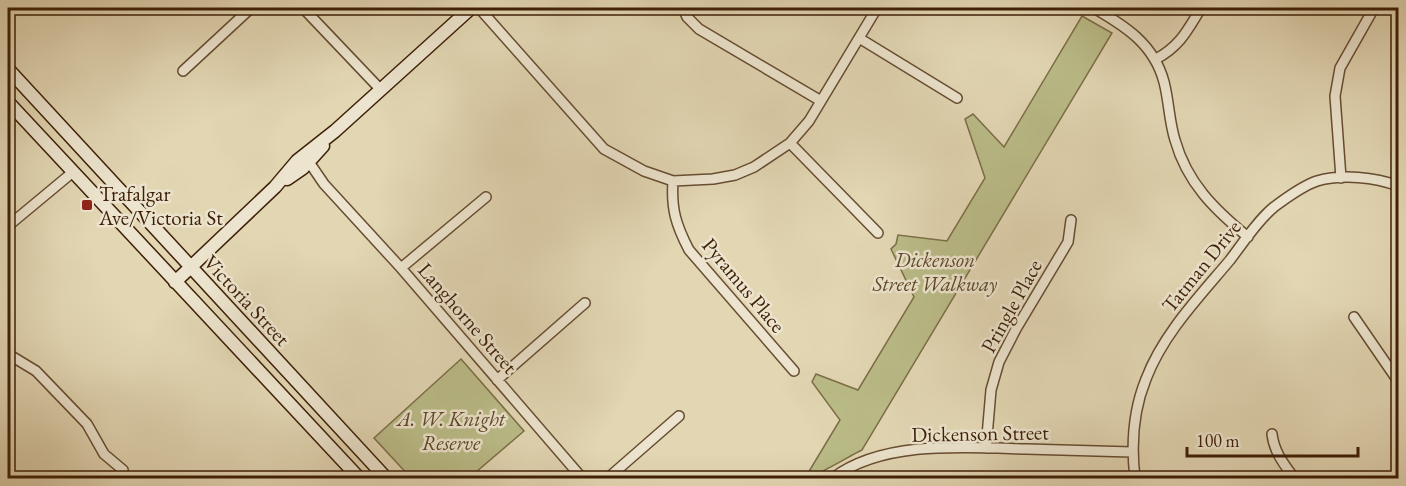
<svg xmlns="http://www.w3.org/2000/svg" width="1406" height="486" viewBox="0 0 1406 486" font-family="'EB Garamond',serif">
  <rect width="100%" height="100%" fill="#e2d6b3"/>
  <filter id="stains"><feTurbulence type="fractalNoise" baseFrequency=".00333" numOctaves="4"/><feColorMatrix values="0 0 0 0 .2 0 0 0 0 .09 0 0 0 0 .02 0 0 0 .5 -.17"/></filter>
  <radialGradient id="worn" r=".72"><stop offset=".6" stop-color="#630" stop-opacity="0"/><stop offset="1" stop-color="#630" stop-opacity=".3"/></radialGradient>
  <path fill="#babc88" stroke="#7c6e48" stroke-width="1.5" d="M 1082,16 L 1112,33 L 862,450 C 851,455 812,479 805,478 L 840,420 L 812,382 L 816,374 L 858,390 L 914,297 L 891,249 L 896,244 L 898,235 L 947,241 L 985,178 L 965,119 L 973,114 L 1004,147 Z
    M 461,359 L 524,431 L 469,478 L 411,478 L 374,438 Z"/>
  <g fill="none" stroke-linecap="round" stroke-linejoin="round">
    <defs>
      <path id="street" d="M 303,8 L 381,90
        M 479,8 L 604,149 L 644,171 L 673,181 L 713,179 L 735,175 L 754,167 L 790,143 L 809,121 L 877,8
        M 683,8 L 687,17 L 699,29 L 821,101
        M 1094,8 C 1125,26 1154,44 1164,82 C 1169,101 1169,121 1175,140 C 1187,183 1215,210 1248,237
        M 859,38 L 957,98
        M 1156,59 C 1180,46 1187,31 1201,8
        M 183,71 L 251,8
        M 790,143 L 878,233
        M 304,160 L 309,162 L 324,184 L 401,268 L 582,478
        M 1341,178 L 1335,96 L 1340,68 L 1374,8
        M 673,181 C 671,209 676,225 689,250 L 794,371
        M 8,226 L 73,172
        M 401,268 L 486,197
        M 1354,317 L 1398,381
        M 8,354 L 36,371 L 87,424 L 104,454 L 123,470
        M 497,380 L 585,303
        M 1272,434 C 1274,452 1284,464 1294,478
        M 986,448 L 991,390 L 999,362 L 1016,329 L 1068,242 L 1071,220
        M 608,478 L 679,416
        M 833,478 C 883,440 966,447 1026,449 C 1061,450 1097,451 1132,452
        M 1135,478 C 1131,445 1133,411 1146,379 C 1163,334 1199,297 1230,260 C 1243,243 1257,221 1274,207 C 1286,198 1302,186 1317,181 C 1342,174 1375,177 1398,186"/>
      <path id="secondary" d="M 8,69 L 386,478
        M 8,102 L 359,478
        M 287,179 L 303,168 L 323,146
        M 175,282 L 275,187 L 297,161 L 335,131 L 471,8"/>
    </defs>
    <use href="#street" stroke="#674d32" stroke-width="12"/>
    <use href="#secondary" stroke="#3e1f07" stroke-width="15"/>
    <use href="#street" stroke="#ece4ce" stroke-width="9"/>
    <use href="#secondary" stroke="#ece4ce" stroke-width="12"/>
  </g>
  <rect fill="#8f2418" stroke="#ece4ce" stroke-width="2" x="81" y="199" width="12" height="12" rx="3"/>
  <g text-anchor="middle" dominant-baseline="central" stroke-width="5" stroke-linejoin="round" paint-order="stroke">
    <g font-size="21" fill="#3e1f07" stroke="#ece4ce" text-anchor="start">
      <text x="99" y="193">Trafalgar<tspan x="99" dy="24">Ave/Victoria St</tspan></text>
    </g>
    <g font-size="21" font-style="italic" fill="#5d4627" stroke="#ece4ce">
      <text x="935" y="259">Dickenson<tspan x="935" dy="24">Street Walkway</tspan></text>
      <text x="451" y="418">A. W. Knight<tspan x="451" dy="24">Reserve</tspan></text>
    </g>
    <g font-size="21" fill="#3e1f07" stroke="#ece4ce">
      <text transform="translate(1201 266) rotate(-51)">Tatman Drive</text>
      <text transform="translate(744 285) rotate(50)">Pyramus Place</text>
      <text transform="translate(247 300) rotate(47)">Victoria Street</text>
      <text transform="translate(1011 306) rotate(-61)">Pringle Place</text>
      <text transform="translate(468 318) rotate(49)">Langhorne Street</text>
      <text transform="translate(980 433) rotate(-1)">Dickenson Street</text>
    </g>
  </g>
  <rect width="1406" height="486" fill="none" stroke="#e2d6b3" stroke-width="30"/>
  <rect x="9" y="9" width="1388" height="468" fill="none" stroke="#3e1f07" stroke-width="3"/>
  <rect x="15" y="15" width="1376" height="456" fill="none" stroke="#3e1f07" stroke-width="1.5"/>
  <path d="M1187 447v9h171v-9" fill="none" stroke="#3e1f07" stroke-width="3"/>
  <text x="1196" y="447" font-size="18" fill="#3e1f07" stroke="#ece4ce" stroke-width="4.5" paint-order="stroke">100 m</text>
  <rect width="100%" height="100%" filter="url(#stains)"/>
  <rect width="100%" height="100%" fill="url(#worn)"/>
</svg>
